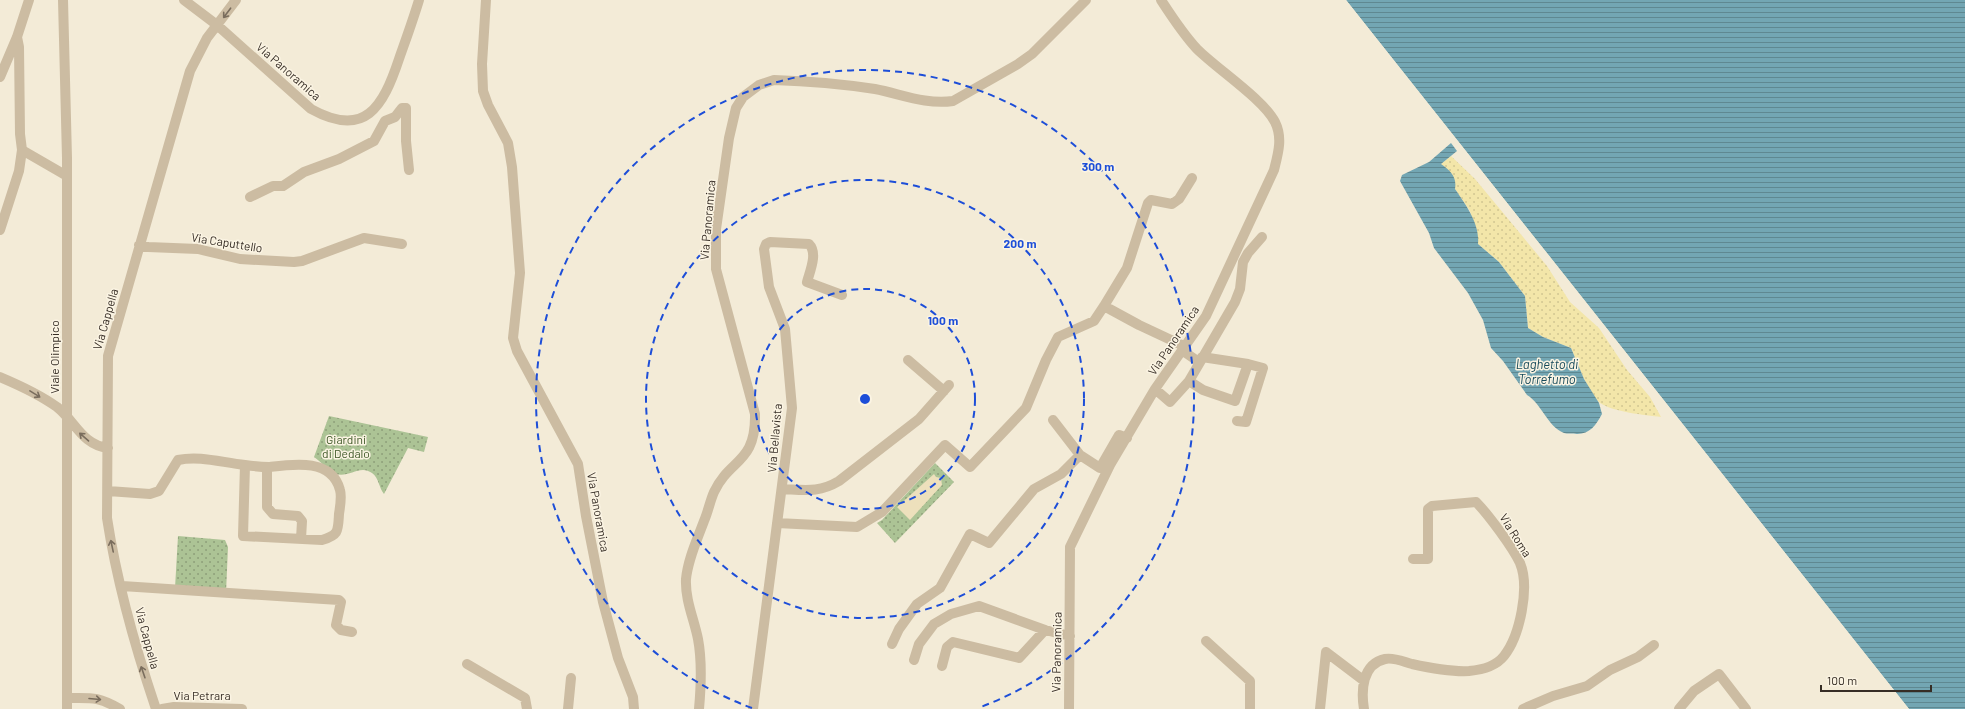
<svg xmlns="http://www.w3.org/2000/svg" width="1965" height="709" viewBox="0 0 1965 709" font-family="Barlow,sans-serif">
  <defs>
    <pattern id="grass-dots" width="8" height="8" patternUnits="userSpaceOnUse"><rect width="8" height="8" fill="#acc395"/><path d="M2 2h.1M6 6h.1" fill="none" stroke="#8d9f79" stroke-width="1.8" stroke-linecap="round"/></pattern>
    <pattern id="sand-dots" width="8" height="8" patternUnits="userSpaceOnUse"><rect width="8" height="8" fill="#f3e6a9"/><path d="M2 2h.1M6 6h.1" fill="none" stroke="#d1c691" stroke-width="1.8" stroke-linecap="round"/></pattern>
    <pattern id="water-rules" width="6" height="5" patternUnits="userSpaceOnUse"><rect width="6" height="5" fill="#73a6b3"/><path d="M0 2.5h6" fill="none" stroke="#5f8891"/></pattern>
  </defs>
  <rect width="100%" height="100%" fill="#f3ebd7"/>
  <path fill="url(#grass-dots)" d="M 329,416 L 428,437 L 424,452 L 408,448 L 384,494 C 379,488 379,478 372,473 C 360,464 349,478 336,474 C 329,471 321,462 314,457 Z
    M 935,463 L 954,482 L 895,543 L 877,523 L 882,520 Z
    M 178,536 L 225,540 L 228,547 L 226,593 L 175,588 Z"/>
  <path fill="url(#sand-dots)" d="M 1451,156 L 1475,179 L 1547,266 L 1570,302 L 1599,328 L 1627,370 L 1650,397 L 1661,417 C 1645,415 1613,412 1600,403 C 1590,396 1576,360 1571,348 L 1543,337 L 1528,328 L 1525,296 L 1499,262 L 1478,244 L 1470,211 L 1455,189 L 1441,164 Z"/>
  <path fill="#ede0bc" d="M 934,474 L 936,477 L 941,478 L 942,485 L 910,520 L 897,507 Z"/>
  <path fill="url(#water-rules)" d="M 1346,0 L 1965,0 L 1965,709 L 1909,709 Z
    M 1451,143 L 1457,151 L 1441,164 C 1451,171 1457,177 1455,189 C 1466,205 1480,224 1478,244 L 1499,262 L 1525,296 L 1528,328 L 1543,337 L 1571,348 L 1584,379 L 1599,403 L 1602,414 C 1596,425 1590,434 1577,434 C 1573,433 1567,434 1564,433 C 1547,426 1542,404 1527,395 L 1503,361 L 1491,348 L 1483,320 L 1468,293 L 1434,248 L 1429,233 L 1400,181 L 1402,175 L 1429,162 Z"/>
  <path fill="#f3ebd7" d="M 1344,0 L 1346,0 L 1909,709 L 1906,709 Z"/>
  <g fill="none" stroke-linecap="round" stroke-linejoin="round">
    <path stroke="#ccbca2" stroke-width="10" d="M 63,0 L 67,158 L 67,709
      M 184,0 L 217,25 L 311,109 C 365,139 383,107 399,59 C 406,39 413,20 419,0
      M 486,0 L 482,64 L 483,91 L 488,105 L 508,143 L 512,167 L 520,273 L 513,338 L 517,351 L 578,464 L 586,516 L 603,602 L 618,658 L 633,697 L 634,709
      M 0,77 L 17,37 L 29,0
      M 22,150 L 67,176
      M 250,197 L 273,186 L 283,186 L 304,172 L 339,159 L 374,141 L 385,121 L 395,117 L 402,108 L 406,108 L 406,141 L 409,170
      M 0,230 L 19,171 L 22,150 L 20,134 L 19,47 L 17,37
      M 139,245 L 148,247 L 198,249 L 240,259 L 294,262 L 302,261 L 364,238 L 402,244
      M 1104,306 L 1139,325 L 1186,347
      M 1183,351 L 1199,362
      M 1202,357 L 1248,364 L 1263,368 L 1246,422 L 1237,421
      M 908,360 L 944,391
      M 0,377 C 19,385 39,394 57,407 C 75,421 82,445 108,448
      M 1189,381 L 1203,390 L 1235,401 L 1248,364
      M 1155,389 L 1170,402 L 1189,381 L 1235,302 L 1240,289 L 1243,262 L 1248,253 L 1262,237
      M 1053,420 L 1080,455
      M 267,467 L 267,507 L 273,514 L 298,516 L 302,521 L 301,539
      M 782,489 C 805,490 819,493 839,481 L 919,419 L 949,385
      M 108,491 L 150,494 L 159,491 L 178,460 C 200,455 223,463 245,465 C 252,466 261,467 269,467 C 293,464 332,458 340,490 C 342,497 340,507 339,514 C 338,531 339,535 322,540 L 243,536 L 245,465
      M 777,523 L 857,527 L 882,512 L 945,445 L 970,467 L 1026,408 L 1046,360 L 1058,337 L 1094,321 L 1104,306 L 1127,268 L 1148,203 L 1151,200 L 1172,204 L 1179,199 L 1192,178
      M 122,586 L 339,600 L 341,602 L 336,625 L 341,630 L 352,632
      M 1206,641 L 1250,681 L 1250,709
      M 892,644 L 899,629 L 917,604 L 940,588 L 970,534 L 989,543 L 1034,489 L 1061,474 L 1080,455 L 1100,468 L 1119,435 L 1127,438
      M 1326,652 L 1363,680
      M 914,660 L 919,644 L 934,624 L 951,614 L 979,606 L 1045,630 L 1070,636
      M 467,664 L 525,698 L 527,709
      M 942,666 L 947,647 L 953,642 L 1019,658 L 1045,630
      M 67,698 C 92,698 97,696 120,709
      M 156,709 C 135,647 117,583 107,518 L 108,356 L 190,71 L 207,38 L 236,0
      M 162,709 L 174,707 L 242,709
      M 568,709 L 571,678
      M 699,709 C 701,687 702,660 698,639 C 694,619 685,600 686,579 C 688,559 697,540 704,521 C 708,512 710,501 714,492 C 730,458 756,464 755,414 L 716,269 L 716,229 L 729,138 L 736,108 L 743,97 L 759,85 L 774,80 C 807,81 842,84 875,89 C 901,94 926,105 953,101 L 1018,64 L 1032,54 L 1086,0
      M 753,709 L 792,408 L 785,329 L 769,287 L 764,249 L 766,244 L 770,242 L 809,244 C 818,253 810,271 807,282 L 842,295
      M 1069,709 L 1070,547 L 1110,465 L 1155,389 L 1206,316 L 1274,170 C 1278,154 1283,138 1275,122 C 1263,99 1217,69 1197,49 C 1183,34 1172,17 1161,0
      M 1320,709 L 1326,652
      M 1364,709 C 1361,691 1362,664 1385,659 C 1394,657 1404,662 1412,664 C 1430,668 1450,672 1469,671 C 1481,670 1496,666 1504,656 C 1520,636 1530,587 1520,563 C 1513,548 1488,514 1476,502 L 1432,506 L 1428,509 L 1428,559 L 1413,559
      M 1523,709 L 1553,696 L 1587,686 L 1610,670 L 1638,657 L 1654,645
      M 1679,709 L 1694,691 L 1719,674 L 1746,709"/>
  </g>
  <defs><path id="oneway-shaft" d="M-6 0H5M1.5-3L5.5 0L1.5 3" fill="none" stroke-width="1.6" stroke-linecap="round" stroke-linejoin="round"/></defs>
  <g stroke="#7a6d5d">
    <use href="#oneway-shaft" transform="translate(227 13) rotate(127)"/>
    <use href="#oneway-shaft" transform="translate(35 394) rotate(32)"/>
    <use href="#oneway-shaft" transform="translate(84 437) rotate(-139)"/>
    <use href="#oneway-shaft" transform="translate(112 546) rotate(-102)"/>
    <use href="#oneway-shaft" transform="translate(143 672) rotate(-109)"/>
    <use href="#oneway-shaft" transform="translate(95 699) rotate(5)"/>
  </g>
  <g fill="none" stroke="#1d4ed8" stroke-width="2" stroke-dasharray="7 5">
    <circle cx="865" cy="399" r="110"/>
    <circle cx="865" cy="399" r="219"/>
    <path d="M752 708A329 329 0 1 1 978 708"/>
  </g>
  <g text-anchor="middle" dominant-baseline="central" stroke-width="3" stroke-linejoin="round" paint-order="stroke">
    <g font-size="12" fill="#362d25" stroke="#fbf4e3">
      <text transform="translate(289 71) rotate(41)">Via Panoramica</text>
      <text transform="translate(707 220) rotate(-85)">Via Panoramica</text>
      <text transform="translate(227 242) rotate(9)">Via Caputtello</text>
      <text transform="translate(105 319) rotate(-74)">Via Cappella</text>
      <text transform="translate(1173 340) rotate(-56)">Via Panoramica</text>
      <text transform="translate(54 357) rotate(-90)">Viale Olimpico</text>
      <text transform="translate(774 438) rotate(-85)">Via Bellavista</text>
      <text transform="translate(599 512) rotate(80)">Via Panoramica</text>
      <text transform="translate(1516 535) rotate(58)">Via Roma</text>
      <text transform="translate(148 638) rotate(75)">Via Cappella</text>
      <text transform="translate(1056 652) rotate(-89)">Via Panoramica</text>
      <text x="202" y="695">Via Petrara</text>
    </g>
    <g font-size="12" fill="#3d5726" stroke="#fbf4e3">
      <text x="346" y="439">Giardini<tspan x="346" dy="14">di Dedalo</tspan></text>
    </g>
    <g font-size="13" font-style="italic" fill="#174b5b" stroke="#fbf4e3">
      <text x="1547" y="364">Laghetto di<tspan x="1547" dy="15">Torrefumo</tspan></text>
    </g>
  </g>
  <circle cx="865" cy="399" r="6" fill="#1d4ed8" stroke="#fbf4e3" stroke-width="2"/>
  <g font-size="12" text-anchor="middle" font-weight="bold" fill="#1d4ed8" stroke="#fbf4e3" stroke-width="3" stroke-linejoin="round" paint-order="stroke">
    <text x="1098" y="171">300 m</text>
    <text x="1020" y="248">200 m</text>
    <text x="943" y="325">100 m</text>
  </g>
  <path d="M1821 685v6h110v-6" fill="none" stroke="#362d25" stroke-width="2"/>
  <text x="1827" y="685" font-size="12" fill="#362d25" stroke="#fbf4e3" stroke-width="3" paint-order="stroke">100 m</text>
</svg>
